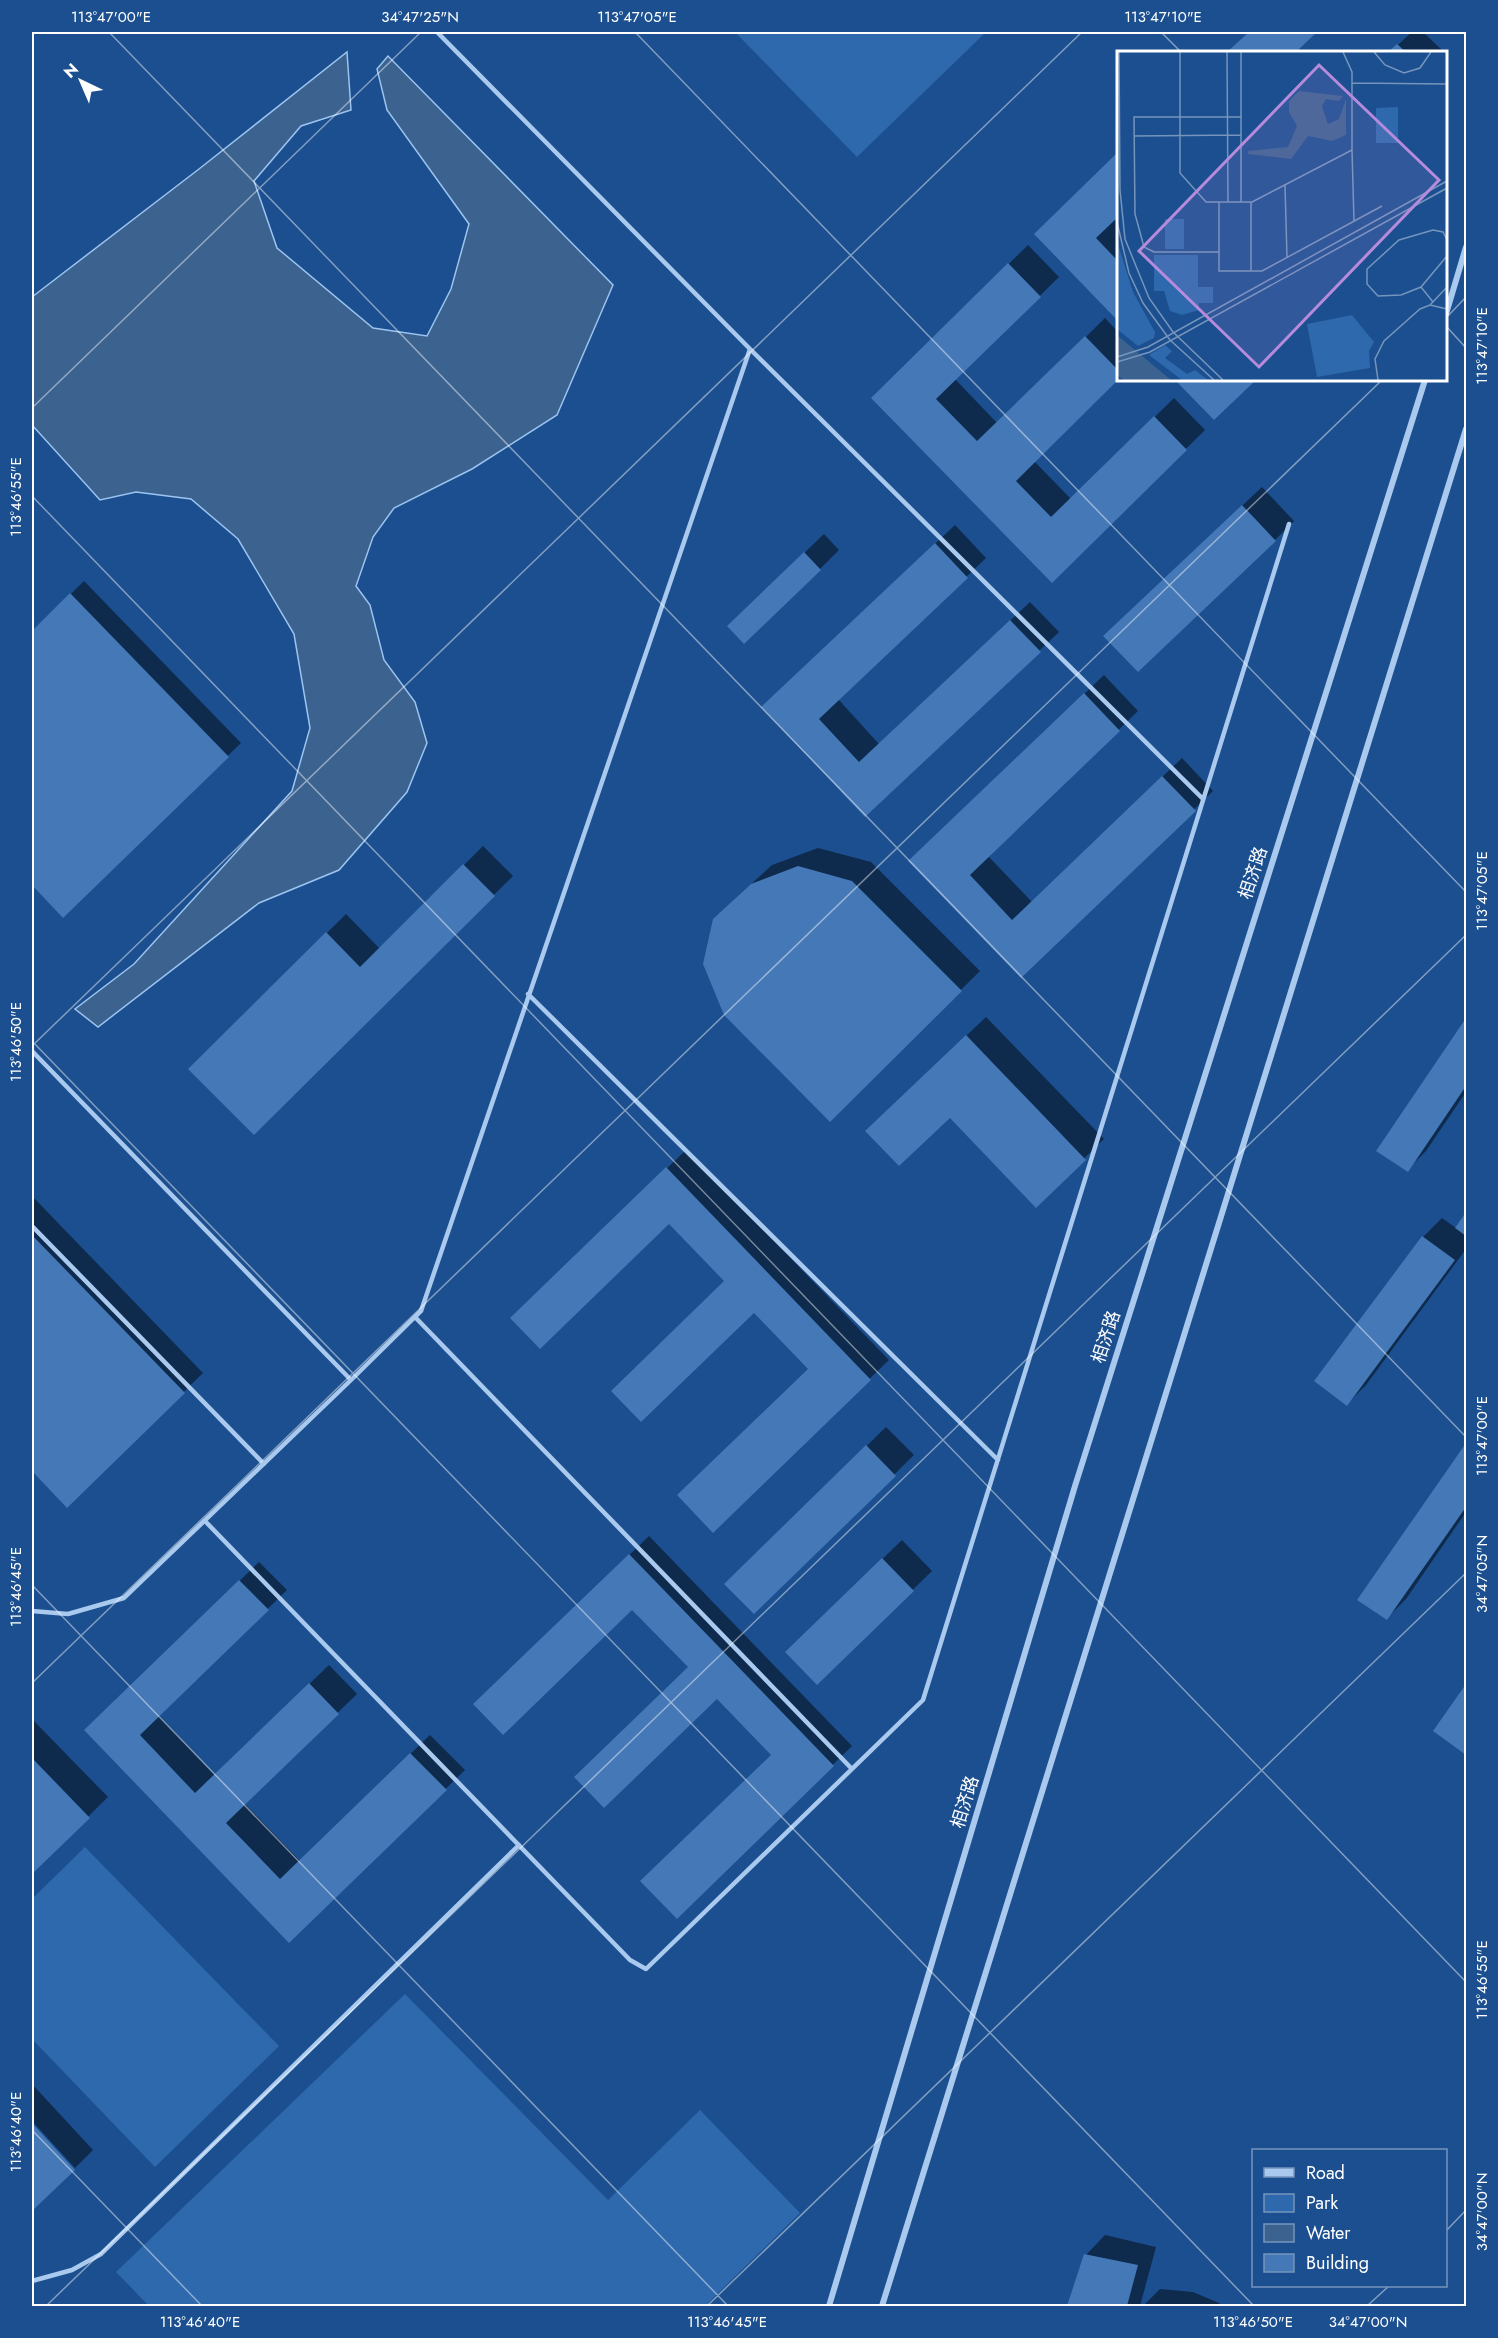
<svg xmlns="http://www.w3.org/2000/svg" width="1498" height="2338" viewBox="0 0 1498 2338" font-family="Jost,'Noto Sans SC',sans-serif">
  <rect width="100%" height="100%" fill="#1b4f8f"/>
  <path fill="#2e69ad" d="M 735,32 L 986,32 L 857,157 Z
    M 85,1847 L 279,2046 L 155,2167 L 32,2039 L 32,1899 Z
    M 405,1994 L 608,2200 L 700,2110 L 800,2213 L 708,2303 L 711,2306 L 149,2306 L 116,2272 Z"/>
  <path fill="#3c6290" stroke="#9cc4f0" stroke-width="1.5" d="M 347,52 L 351,110 L 301,126 L 254,181 L 277,248 L 373,328 L 427,336 L 451,289 L 469,224 L 387,110 L 377,69 L 388,56 L 613,285 L 557,415 L 472,469 L 394,508 L 373,537 L 356,586 L 370,605 L 384,660 L 415,702 L 427,743 L 407,792 L 339,870 L 259,903 L 98,1027 L 75,1009 L 134,964 L 292,791 L 310,728 L 294,634 L 238,539 L 191,499 L 136,492 L 100,500 L 32,425 L 32,297 L 199,169 Z"/>
  <path fill="#0007" d="M 1251,32 L 1315,32 L 1294,52 L 1229,52 Z
    M 1412,32 L 1423,32 L 1444,52 L 1390,52 Z
    M 1118,154 L 1118,214 L 1114,218 L 1118,222 L 1118,319 L 1036,234 Z
    M 1028,245 L 1059,277 L 955,379 L 998,424 L 1105,318 L 1118,332 L 1118,378 L 1034,461 L 1071,499 L 1174,398 L 1205,430 L 1052,581 L 873,398 Z
    M 1177,380 L 1254,380 L 1214,418 Z
    M 1262,487 L 1294,521 L 1275,540 L 1124,617 Z
    M 955,525 L 986,558 L 838,699 L 879,744 L 1030,602 L 1059,632 L 865,815 L 782,688 Z
    M 824,534 L 839,550 L 820,569 L 748,607 Z
    M 84,581 L 241,743 L 63,915 L 32,883 L 32,632 Z
    M 1104,675 L 1138,711 L 988,856 L 1032,902 L 1182,758 L 1213,791 L 1021,976 L 929,842 Z
    M 483,846 L 513,876 L 254,1133 L 190,1069 L 346,914 L 380,949 Z
    M 818,848 L 871,862 L 980,971 L 830,1120 L 734,900 L 772,865 Z
    M 986,1017 L 1104,1139 L 1036,1205 L 950,1116 L 886,1112 Z
    M 1466,1020 L 1466,1092 L 1426,1151 L 1407,1170 L 1378,1150 Z
    M 686,1150 L 889,1360 L 713,1530 L 809,1369 L 669,1222 L 531,1299 Z
    M 32,1196 L 203,1373 L 68,1505 L 32,1468 Z
    M 1466,1215 L 1466,1249 L 1366,1385 L 1347,1404 L 1423,1237 L 1442,1218 L 1456,1228 Z
    M 886,1427 L 914,1455 L 754,1612 L 745,1565 Z
    M 1466,1446 L 1466,1512 L 1406,1599 L 1386,1619 L 1359,1599 Z
    M 649,1536 L 852,1746 L 677,1917 L 773,1755 L 632,1608 L 495,1685 Z
    M 902,1540 L 932,1571 L 817,1683 L 806,1633 Z
    M 259,1562 L 287,1590 L 158,1715 L 215,1775 L 329,1665 L 357,1694 L 244,1803 L 300,1861 L 430,1735 L 465,1770 L 289,1941 L 105,1711 Z
    M 1466,1687 L 1466,1753 L 1435,1731 Z
    M 32,1719 L 108,1797 L 32,1872 Z
    M 32,2084 L 93,2150 L 75,2168 L 32,2121 Z
    M 32,2125 L 73,2170 L 32,2209 Z
    M 1105,2235 L 1156,2247 L 1140,2306 L 1068,2306 L 1086,2255 Z
    M 1160,2289 L 1193,2292 L 1219,2303 L 1221,2306 L 1143,2306 Z"/>
  <path fill="#4478b7" d="M 1249,32 L 1317,32 L 1296,52 L 1227,52 Z
    M 1397,44 L 1406,52 L 1388,52 Z
    M 1118,152 L 1118,217 L 1096,238 L 1118,261 L 1118,321 L 1034,234 Z
    M 1008,263 L 1041,297 L 936,399 L 977,441 L 1085,336 L 1118,370 L 1118,380 L 1016,481 L 1051,517 L 1154,416 L 1187,450 L 1052,583 L 871,398 Z
    M 1175,380 L 1256,380 L 1214,420 Z
    M 1242,505 L 1276,541 L 1138,672 L 1103,636 Z
    M 935,543 L 968,578 L 819,719 L 859,762 L 1010,620 L 1041,652 L 865,817 L 761,707 Z
    M 804,552 L 821,570 L 744,644 L 727,626 Z
    M 70,593 L 229,757 L 63,918 L 32,885 L 32,631 Z
    M 1084,693 L 1120,731 L 970,875 L 1012,920 L 1162,776 L 1196,811 L 1021,978 L 908,861 Z
    M 463,864 L 495,896 L 254,1135 L 188,1069 L 326,932 L 360,967 Z
    M 798,866 L 852,881 L 962,991 L 830,1122 L 724,1015 L 703,964 L 713,919 L 751,884 Z
    M 1466,1018 L 1466,1086 L 1408,1172 L 1376,1151 Z
    M 966,1035 L 1086,1160 L 1036,1208 L 950,1118 L 899,1166 L 865,1131 Z
    M 666,1167 L 871,1380 L 713,1533 L 677,1495 L 808,1369 L 754,1313 L 641,1422 L 611,1391 L 724,1281 L 669,1224 L 540,1349 L 510,1318 Z
    M 1466,1212 L 1466,1236 L 1455,1228 Z
    M 32,1235 L 185,1393 L 67,1508 L 32,1471 Z
    M 1422,1236 L 1455,1260 L 1347,1406 L 1314,1381 Z
    M 1466,1443 L 1466,1507 L 1387,1620 L 1357,1600 Z
    M 866,1445 L 896,1476 L 754,1614 L 724,1584 Z
    M 629,1554 L 834,1766 L 677,1919 L 640,1881 L 771,1755 L 717,1699 L 604,1808 L 574,1777 L 688,1667 L 632,1610 L 503,1735 L 473,1704 Z
    M 882,1558 L 914,1591 L 817,1685 L 785,1652 Z
    M 239,1580 L 269,1610 L 140,1735 L 195,1793 L 309,1683 L 339,1714 L 226,1823 L 280,1879 L 410,1753 L 447,1790 L 289,1943 L 84,1730 Z
    M 1466,1684 L 1466,1755 L 1433,1731 Z
    M 32,1758 L 90,1818 L 32,1874 Z
    M 32,2123 L 75,2170 L 32,2211 Z
    M 1084,2254 L 1138,2265 L 1127,2306 L 1067,2306 Z"/>
  <g fill="none" stroke-linecap="round" stroke-linejoin="round">
    <path stroke="#a9c9ee" stroke-width="4.5" d="M 750,349 L 1203,799
      M 528,994 L 998,1460
      M 32,1051 L 351,1380
      M 32,1226 L 264,1464
      M 415,1317 L 852,1769
      M 205,1521 L 630,1960 L 646,1969 L 923,1700 L 1289,524
      M 32,1611 L 68,1614 L 124,1598 L 351,1380 L 421,1311 L 750,349 L 437,32
      M 32,2281 L 72,2270 L 101,2254 L 519,1845"/>
    <path stroke="#a9c9ee" stroke-width="6" d="M 1446,314 L 1466,247
      M 829,2306 L 1075,1486 L 1425,380
      M 882,2306 L 1466,429"/>
  </g>
  <path fill="none" stroke="#fff" stroke-width="1.5" stroke-opacity="0.45" d="M 109,32 L 1466,1437M 635,32 L 1466,892M 1161,32 L 1181,52M 1446,318 L 1466,297M 1446,326 L 1466,348M 32,408 L 421,32M 32,496 L 1466,1982M 32,1041 L 1254,2306M 32,1046 L 1082,32M 32,1585 L 728,2306M 32,1683 L 1382,380M 32,2130 L 202,2306M 1446,2231 L 1466,2210M 46,2306 L 1466,935M 707,2306 L 1466,1573M 1367,2306 L 1389,2286"/>
  <g text-anchor="middle" dominant-baseline="central" stroke-width="5" stroke-linejoin="round" paint-order="stroke">
    <g font-size="18" fill="#fff" stroke="#1b4f8f">
      <text transform="translate(1253 873) rotate(-72)">相济路</text>
      <text transform="translate(1106 1337) rotate(-72)">相济路</text>
      <text transform="translate(965 1802) rotate(-73)">相济路</text>
    </g>
  </g>
  <g transform="translate(1117 51)">
    <rect width="330" height="330" fill="#1b4f8f"/>
    <path d="M 281,56 L 281,92 L 259,92 L 259,57 ZM 48,168 L 67,168 L 67,198 L 48,198 ZM 0,190 L 16,241 L 38,281 L 37,287 L 21,295 L 0,278 ZM 37,204 L 81,204 L 81,236 L 96,236 L 96,252 L 82,252 L 82,259 L 65,264 L 53,260 L 47,240 L 37,240 ZM 235,264 L 257,291 L 252,300 L 253,317 L 200,326 L 190,273 ZM 48,294 L 55,300 L 48,307 L 70,323 L 78,319 L 91,329 L 65,329 L 32,304 Z" fill="#2e69ad"/>
    <path d="M 182,40 L 226,45 L 222,50 L 209,48 L 205,55 L 211,73 L 222,68 L 229,48 L 229,84 L 215,90 L 191,85 L 174,108 L 131,103 L 131,100 L 171,96 L 180,75 L 172,61 L 172,50 ZM 0,284 L 54,329 L 7,329 L 0,324 Z" fill="#3c6290"/>
    <path fill="none" stroke="#7695bc" stroke-width="1.5" d="M 2,1 L 3,139 L 8,188 L 32,247 L 56,281 L 106,329M 63,1 L 63,122 L 89,151 L 135,151 L 235,99 L 235,21 L 226,1M 110,1 L 111,151M 124,1 L 124,151M 257,1 L 268,14 L 287,22 L 303,17 L 314,1M 235,32 L 330,33M 17,85 L 124,84M 235,99 L 237,170M 168,134 L 170,207M 102,151 L 102,220 L 145,220 L 265,155M 134,151 L 134,220M 0,171 L 12,222 L 26,252 L 53,289 L 97,329M 330,189 L 326,181 L 316,179 L 282,189 L 250,218 L 250,233 L 261,245 L 284,244 L 304,236 L 330,205M 102,201 L 37,201 L 27,196 L 18,163 L 17,66 L 124,66M 304,236 L 316,251M 313,254 L 330,236M 0,306 L 31,296 L 330,130M 0,311 L 33,301 L 330,137M 261,329 L 258,308 L 267,290 L 303,258 L 313,254 L 330,258"/>
    <path fill="#b68bdc" fill-opacity="0.15" stroke="#b68bdc" stroke-width="3" d="M 202,14 L 322,129 L 142,316 L 22,200 Z"/>
    <rect width="330" height="330" fill="none" stroke="#fff" stroke-width="3"/>
  </g>
  <rect width="1498" height="2338" fill="none" stroke="#1b4f8f" stroke-width="66"/>
  <rect x="1252" y="2149" width="195" height="138" fill="#1b4f8f" stroke="#7695bc" stroke-width="1.5"/>
  <rect x="1264" y="2168" width="30" height="9" fill="#a9c9ee" stroke="#7695bc" stroke-width="1.5"/>
  <text x="1306" y="2179" font-size="18" fill="#ffffff">Road</text>
  <rect x="1264" y="2194" width="30" height="18" fill="#2e69ad" stroke="#7695bc" stroke-width="1.5"/>
  <text x="1306" y="2209" font-size="18" fill="#ffffff">Park</text>
  <rect x="1264" y="2224" width="30" height="18" fill="#3c6290" stroke="#7695bc" stroke-width="1.5"/>
  <text x="1306" y="2239" font-size="18" fill="#ffffff">Water</text>
  <rect x="1264" y="2254" width="30" height="18" fill="#4478b7" stroke="#7695bc" stroke-width="1.5"/>
  <text x="1306" y="2269" font-size="18" fill="#ffffff">Building</text>
  <g transform="translate(81 81) rotate(316)" stroke="#1b4f8f" stroke-width="4.5" paint-order="stroke">
  <path d="M0-4.5L10 22L0 15L-10 22Z" fill="#ffffff"/>
  <text y="-9" font-size="16" font-weight="bold" text-anchor="middle" fill="#ffffff">N</text>
  </g>
  <rect x="33" y="33" width="1432" height="2272" fill="none" stroke="#fff" stroke-width="2"/>
  <g font-size="15" text-anchor="middle" fill="#fff">
    <text x="111" y="22">113°47'00"E</text>
    <text x="420" y="22">34°47'25"N</text>
    <text x="637" y="22">113°47'05"E</text>
    <text x="1163" y="22">113°47'10"E</text>
    <text transform="translate(1482 346) rotate(-90)" y="5">113°47'10"E</text>
    <text transform="translate(16 497) rotate(-90)" y="5">113°46'55"E</text>
    <text transform="translate(1482 891) rotate(-90)" y="5">113°47'05"E</text>
    <text transform="translate(16 1042) rotate(-90)" y="5">113°46'50"E</text>
    <text transform="translate(1482 1436) rotate(-90)" y="5">113°47'00"E</text>
    <text transform="translate(1482 1574) rotate(-90)" y="5">34°47'05"N</text>
    <text transform="translate(16 1587) rotate(-90)" y="5">113°46'45"E</text>
    <text transform="translate(1482 1980) rotate(-90)" y="5">113°46'55"E</text>
    <text transform="translate(16 2132) rotate(-90)" y="5">113°46'40"E</text>
    <text transform="translate(1482 2212) rotate(-90)" y="5">34°47'00"N</text>
    <text x="200" y="2327">113°46'40"E</text>
    <text x="727" y="2327">113°46'45"E</text>
    <text x="1253" y="2327">113°46'50"E</text>
    <text x="1368" y="2327">34°47'00"N</text>
  </g>
</svg>
